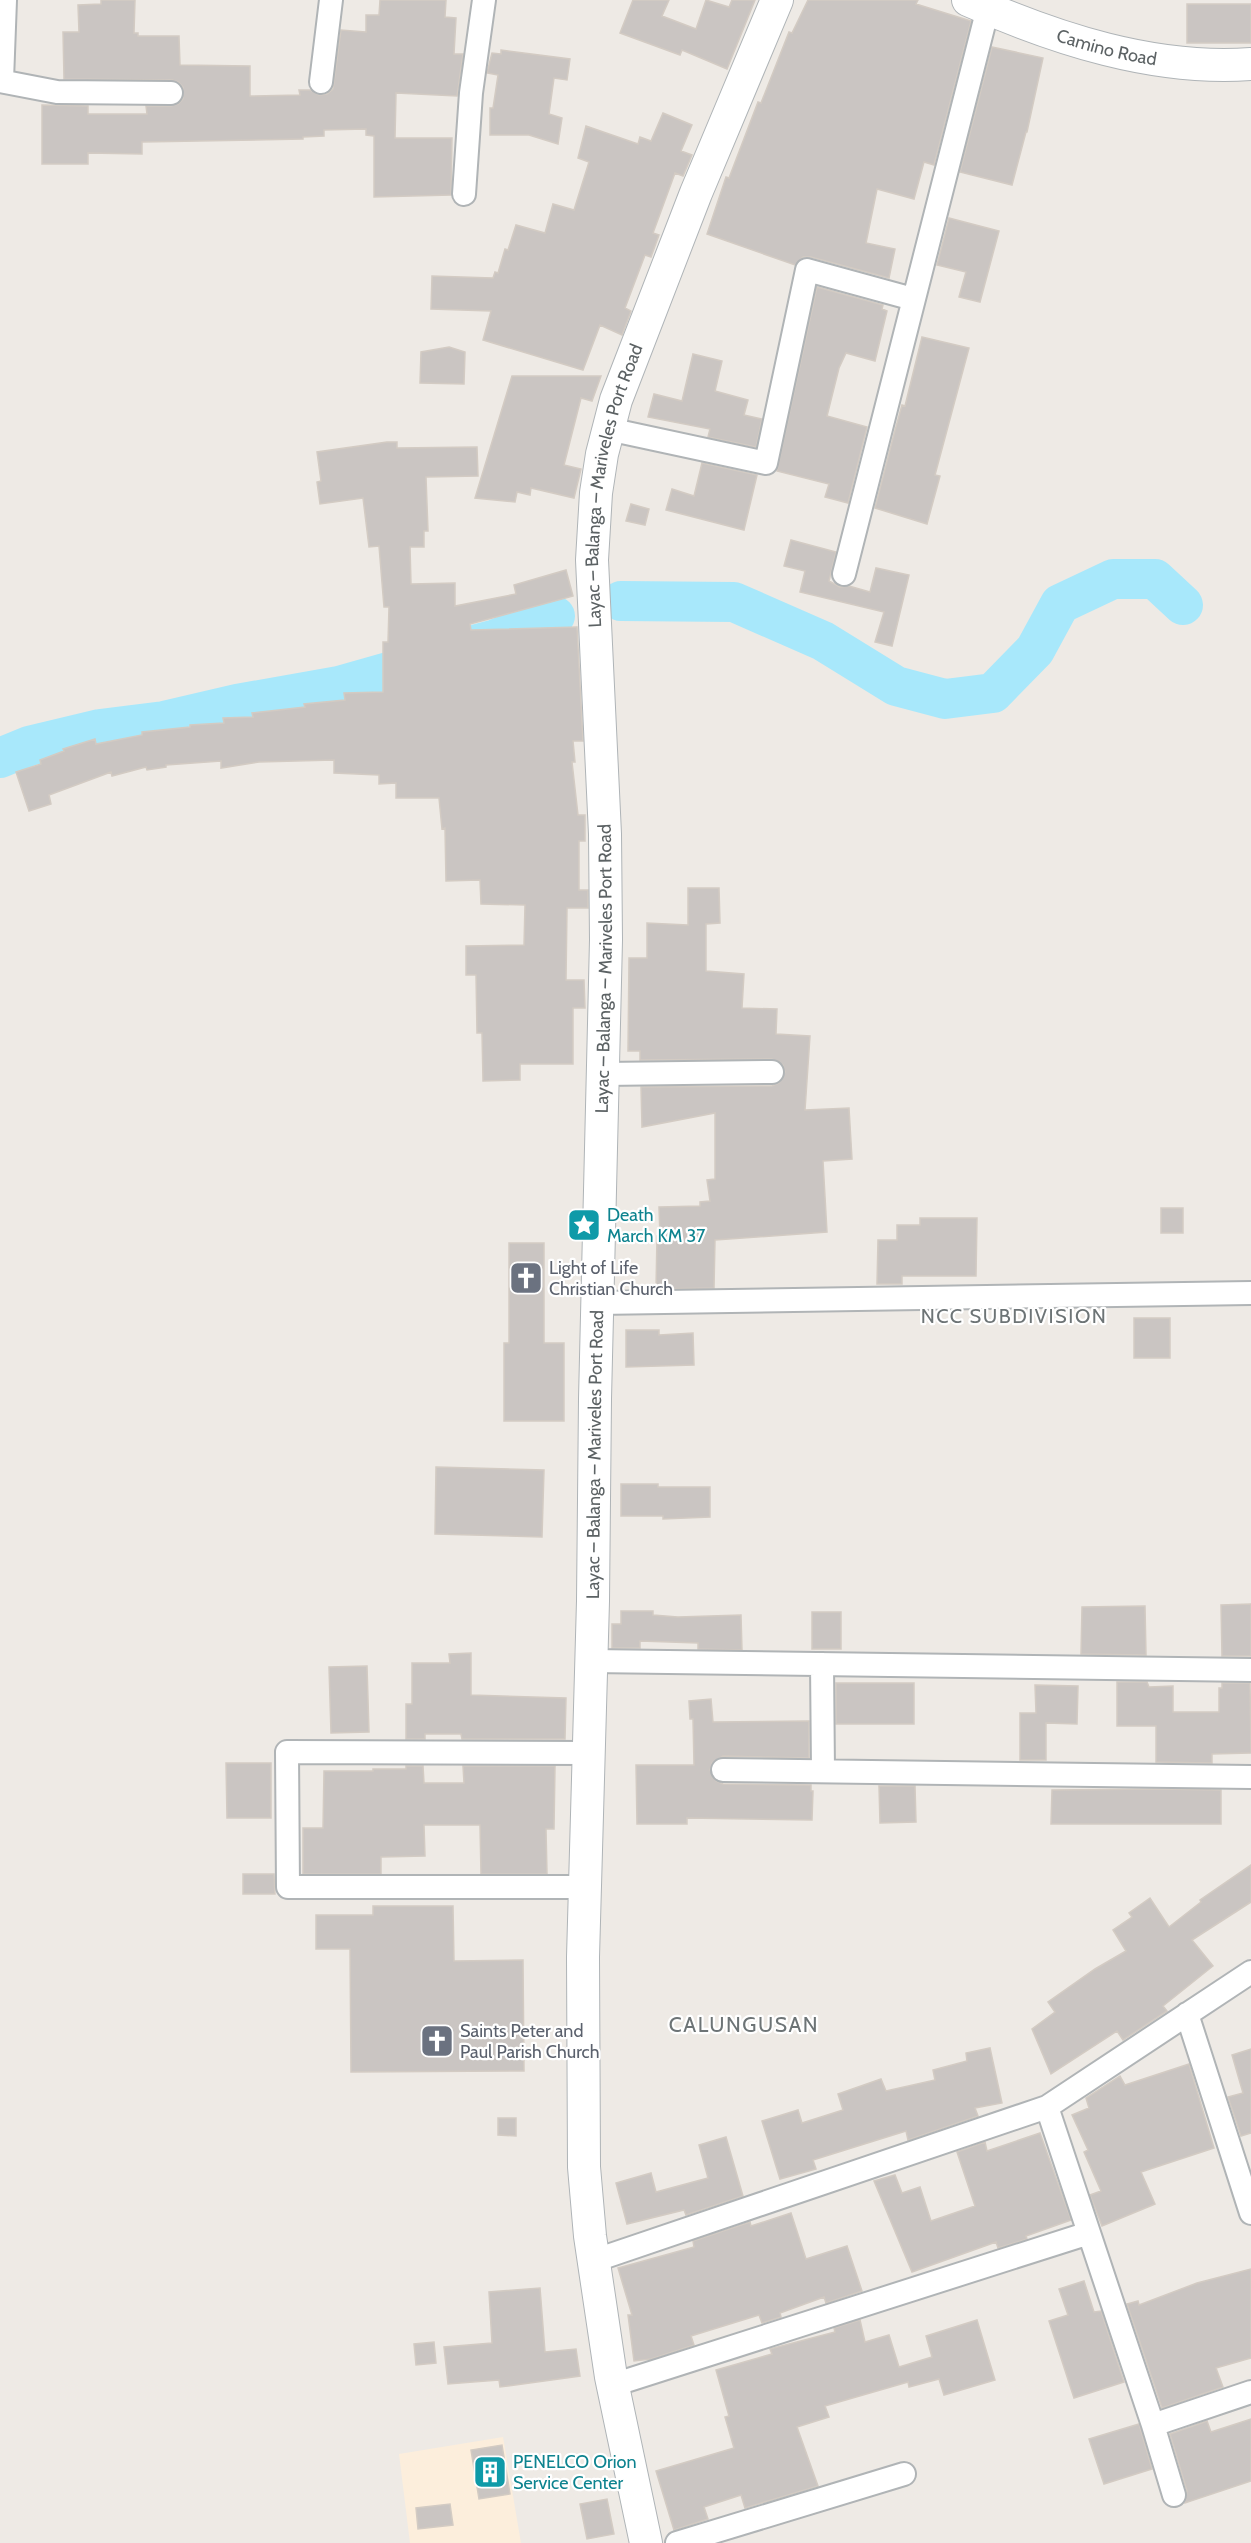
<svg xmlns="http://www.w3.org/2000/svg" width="1251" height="2543" viewBox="0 0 1251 2543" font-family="Cabin,sans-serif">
  <rect width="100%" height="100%" fill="#eeeae5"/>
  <path fill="#fceedc" d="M 503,2437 L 521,2543 L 410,2543 L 399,2454 Z"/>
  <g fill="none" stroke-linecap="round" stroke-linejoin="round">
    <path stroke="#a8e8fb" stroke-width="40" d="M 621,601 L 734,602 L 823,641 L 896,686 L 945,699 L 993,693 L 1035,650 L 1060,604 L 1113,579 L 1155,579 L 1183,605
      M 0,758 L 29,746 L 100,729 L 164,721 L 237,704 L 339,686 L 406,667 L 443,653 L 496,639 L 555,616"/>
  </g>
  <path fill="#cac5c2" stroke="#d3cbc3" stroke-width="1.5" d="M 101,0 L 135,0 L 134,33 L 138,33 L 138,36 L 179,36 L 180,65 L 250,66 L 250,96 L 300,95 L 299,90 L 310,90 L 319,95 L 327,94 L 333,89 L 341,30 L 366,32 L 366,15 L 379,15 L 380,0 L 446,0 L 445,17 L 456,18 L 454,54 L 463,54 L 457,96 L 396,93 L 395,138 L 452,138 L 451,195 L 374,197 L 374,136 L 366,135 L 366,129 L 324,130 L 324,136 L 303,137 L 303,139 L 142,142 L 142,154 L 88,153 L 88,164 L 42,164 L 42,105 L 88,106 L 88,114 L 147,114 L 146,106 L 171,106 L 178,104 L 183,99 L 183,87 L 178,82 L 172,80 L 64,79 L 63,32 L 79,32 L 78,5 L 101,4 Z
    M 633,0 L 669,0 L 662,16 L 696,29 L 706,0 L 729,7 L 732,0 L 755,0 L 727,69 L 682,50 L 680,55 L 620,33 Z
    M 808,0 L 918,0 L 916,4 L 971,21 L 934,165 L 924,162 L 914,199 L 877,189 L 866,243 L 895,249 L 889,278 L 811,257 L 803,257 L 795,265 L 707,234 L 726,177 L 729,178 L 758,102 L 761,103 L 789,32 L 792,33 Z
    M 1187,4 L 1251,4 L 1251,43 L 1187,43 Z
    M 992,47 L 1043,58 L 1027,132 L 1026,132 L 1012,185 L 960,172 Z
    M 501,50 L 570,59 L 567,80 L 554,78 L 549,114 L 562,118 L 558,144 L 529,135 L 490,135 L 490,108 L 493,108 L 498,75 L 487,73 L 492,53 L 501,54 Z
    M 663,113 L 692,125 L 681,151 L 692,155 L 683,176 L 675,173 L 653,233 L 659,235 L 651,257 L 645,255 L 625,308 L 631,311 L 622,335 L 600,325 L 583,370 L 483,340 L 491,311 L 431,309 L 432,276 L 493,278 L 495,272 L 498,273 L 505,249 L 508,250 L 516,225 L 545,233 L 553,204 L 574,210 L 589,162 L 578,158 L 586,126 L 638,144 L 640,137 L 651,141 Z
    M 949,218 L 999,231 L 980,302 L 959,297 L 966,272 L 937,265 Z
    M 817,287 L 883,305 L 882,309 L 887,311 L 875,361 L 846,353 L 839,368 L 827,416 L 867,427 L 848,503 L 825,497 L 829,484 L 777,471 Z
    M 922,337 L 969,348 L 935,475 L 940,476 L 927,524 L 875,508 L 894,434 L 902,405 L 905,406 Z
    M 449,347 L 465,352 L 464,384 L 420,383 L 421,352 Z
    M 693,354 L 722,361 L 715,391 L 748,400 L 744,415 L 762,419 L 756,447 L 708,437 L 710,429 L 648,417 L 654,394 L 682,401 Z
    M 512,376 L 601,376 L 592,401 L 581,398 L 564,465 L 581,469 L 574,498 L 531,488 L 530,495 L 517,492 L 515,502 L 475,498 Z
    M 387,442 L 397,442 L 397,448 L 477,447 L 478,476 L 426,477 L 428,531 L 424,531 L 424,547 L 410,547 L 411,584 L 455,583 L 455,606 L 516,594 L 514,585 L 566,570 L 573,596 L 470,624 L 471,630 L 577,627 L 583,741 L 573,741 L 575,762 L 572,762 L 578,815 L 585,815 L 585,841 L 579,841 L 579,890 L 588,890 L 588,908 L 567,908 L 566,980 L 584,980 L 585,1008 L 573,1008 L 573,1064 L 520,1064 L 520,1080 L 483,1081 L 482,1033 L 477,1033 L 476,975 L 466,975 L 466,946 L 524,945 L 525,905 L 481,904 L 480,880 L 446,881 L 445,828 L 442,829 L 439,798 L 396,798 L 396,783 L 379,784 L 379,775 L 334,773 L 334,760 L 259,762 L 221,768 L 221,761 L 166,765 L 166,767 L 147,770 L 146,767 L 112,776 L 111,772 L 49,795 L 51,804 L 29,811 L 16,772 L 41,764 L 40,760 L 64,751 L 63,749 L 95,739 L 96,744 L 142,735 L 142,732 L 190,727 L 190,725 L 224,723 L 223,718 L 253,717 L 252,713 L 305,707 L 304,704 L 345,700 L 344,693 L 383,692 L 383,642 L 388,642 L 389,607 L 384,607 L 379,546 L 369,547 L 363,498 L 320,504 L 317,482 L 321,481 L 317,452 Z
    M 702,463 L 757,475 L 744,530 L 666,510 L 672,489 L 694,496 Z
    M 631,504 L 649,509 L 645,525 L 626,521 Z
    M 791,540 L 836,552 L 829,581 L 840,587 L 849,586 L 870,592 L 876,568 L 909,575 L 892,646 L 875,642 L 884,612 L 800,592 L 805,571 L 784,566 Z
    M 688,888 L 719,888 L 720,923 L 706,924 L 706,971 L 744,974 L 742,1008 L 777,1009 L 776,1034 L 810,1036 L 805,1110 L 849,1108 L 852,1159 L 823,1161 L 827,1232 L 715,1240 L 714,1288 L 656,1289 L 657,1236 L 660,1236 L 659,1207 L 700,1206 L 700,1202 L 710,1201 L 707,1180 L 715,1179 L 715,1113 L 642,1127 L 641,1087 L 772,1086 L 779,1083 L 785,1072 L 783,1065 L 772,1059 L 640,1060 L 640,1051 L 628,1051 L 629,958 L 647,958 L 647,923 L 688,925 Z
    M 1161,1208 L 1183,1208 L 1183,1233 L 1161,1233 Z
    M 920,1218 L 977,1218 L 976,1276 L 902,1276 L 902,1284 L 877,1284 L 878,1240 L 897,1240 L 897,1225 L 920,1225 Z
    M 509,1243 L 544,1243 L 544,1343 L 564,1343 L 564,1421 L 504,1421 L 504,1343 L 509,1343 Z
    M 1134,1318 L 1170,1318 L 1170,1358 L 1134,1358 Z
    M 626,1330 L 659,1330 L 659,1335 L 693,1333 L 694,1365 L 626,1367 Z
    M 436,1467 L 544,1470 L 542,1537 L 435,1534 Z
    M 621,1484 L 658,1484 L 658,1487 L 710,1487 L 710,1517 L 663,1519 L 663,1516 L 621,1516 Z
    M 1251,1604 L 1251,1656 L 1222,1656 L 1221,1605 Z
    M 1145,1606 L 1146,1655 L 1081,1654 L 1082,1607 Z
    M 621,1611 L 653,1611 L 653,1615 L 678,1617 L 741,1615 L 742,1650 L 698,1649 L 698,1643 L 640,1641 L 640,1648 L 612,1648 L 612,1624 L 621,1624 Z
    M 812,1612 L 841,1612 L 841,1649 L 812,1649 Z
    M 471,1653 L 471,1695 L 566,1698 L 565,1739 L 462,1739 L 461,1734 L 425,1734 L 425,1739 L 406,1739 L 406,1704 L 412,1704 L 412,1663 L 450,1663 L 449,1654 Z
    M 367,1666 L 369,1732 L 331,1733 L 329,1667 Z
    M 1117,1682 L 1147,1682 L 1149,1687 L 1173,1686 L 1173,1712 L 1219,1712 L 1219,1688 L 1222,1688 L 1222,1683 L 1250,1683 L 1251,1753 L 1212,1754 L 1212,1763 L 1156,1762 L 1156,1726 L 1117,1726 Z
    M 836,1683 L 914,1683 L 914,1724 L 836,1724 Z
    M 1035,1685 L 1078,1686 L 1077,1724 L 1046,1723 L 1046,1760 L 1020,1760 L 1020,1713 L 1036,1713 Z
    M 711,1699 L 713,1722 L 809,1721 L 809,1758 L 723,1756 L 712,1763 L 710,1770 L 716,1781 L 723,1784 L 811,1785 L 811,1791 L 813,1791 L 812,1820 L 687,1818 L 687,1824 L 637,1824 L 636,1765 L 694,1765 L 693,1719 L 690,1719 L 689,1701 Z
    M 226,1763 L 271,1763 L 271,1818 L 227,1818 Z
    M 406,1766 L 423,1766 L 424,1783 L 464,1783 L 463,1766 L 555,1766 L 554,1829 L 546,1829 L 547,1874 L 481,1874 L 480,1825 L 424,1825 L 425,1856 L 381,1857 L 381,1874 L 303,1874 L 303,1828 L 323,1828 L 324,1771 L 373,1771 L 373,1769 L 406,1769 Z
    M 879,1786 L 915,1786 L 916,1822 L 880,1823 Z
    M 1156,1789 L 1221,1790 L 1221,1824 L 1051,1824 L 1052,1790 Z
    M 1251,1865 L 1251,1902 L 1192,1940 L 1213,1966 L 1163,2006 L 1167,2011 L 1123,2040 L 1117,2031 L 1051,2074 L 1032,2029 L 1055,2012 L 1048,2002 L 1095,1969 L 1126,1951 L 1113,1930 L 1132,1917 L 1129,1913 L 1150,1898 L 1169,1927 L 1201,1902 L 1200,1900 Z
    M 243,1874 L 274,1874 L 275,1894 L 243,1894 Z
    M 373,1906 L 453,1906 L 454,1961 L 523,1960 L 524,2071 L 351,2072 L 350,1949 L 316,1949 L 316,1915 L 373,1915 Z
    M 990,2048 L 1002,2103 L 975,2108 L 978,2116 L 908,2140 L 906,2131 L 813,2160 L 816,2169 L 780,2179 L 762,2121 L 798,2110 L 802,2123 L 843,2110 L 838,2094 L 881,2079 L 886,2091 L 935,2080 L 933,2070 L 967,2061 L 966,2053 Z
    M 1251,2049 L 1251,2133 L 1241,2136 L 1228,2097 L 1243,2093 L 1232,2055 Z
    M 1189,2064 L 1214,2148 L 1141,2172 L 1155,2204 L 1102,2226 L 1090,2195 L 1101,2191 L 1084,2152 L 1088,2150 L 1072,2115 L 1089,2108 L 1086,2098 L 1120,2076 L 1125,2085 Z
    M 498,2118 L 516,2118 L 516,2136 L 498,2135 Z
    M 1040,2133 L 1071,2220 L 1026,2236 L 1027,2239 L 998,2248 L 996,2242 L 912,2272 L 874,2181 L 895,2175 L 902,2193 L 920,2187 L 931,2221 L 975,2206 L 957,2152 L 985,2142 L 987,2151 Z
    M 726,2137 L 743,2196 L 686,2215 L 684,2210 L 627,2224 L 616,2183 L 651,2173 L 656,2192 L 708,2178 L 699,2145 Z
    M 791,2213 L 806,2259 L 847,2246 L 862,2291 L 826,2303 L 824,2297 L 780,2313 L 781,2317 L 762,2323 L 759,2315 L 691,2336 L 694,2345 L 651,2359 L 634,2361 L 628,2315 L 632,2315 L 618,2268 L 694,2247 L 693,2241 L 750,2222 L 751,2226 Z
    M 1251,2269 L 1251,2358 L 1216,2368 L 1223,2387 L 1162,2408 L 1127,2304 L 1138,2301 L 1139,2305 L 1197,2283 Z
    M 1084,2281 L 1094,2312 L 1101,2311 L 1124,2382 L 1074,2398 L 1049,2321 L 1068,2315 L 1059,2289 Z
    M 540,2288 L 545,2352 L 576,2349 L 580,2376 L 500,2387 L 499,2380 L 448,2384 L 444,2347 L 492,2343 L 489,2292 Z
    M 860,2320 L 865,2342 L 889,2335 L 899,2367 L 932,2357 L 926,2336 L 977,2320 L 995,2380 L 944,2395 L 939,2379 L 909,2387 L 908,2382 L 825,2406 L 829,2417 L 797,2427 L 818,2486 L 745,2508 L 741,2495 L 704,2507 L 708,2519 L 674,2530 L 656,2471 L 734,2448 L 725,2417 L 729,2416 L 716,2370 L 772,2354 L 770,2349 L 835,2332 L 834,2328 Z
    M 434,2342 L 436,2363 L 416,2365 L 414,2344 Z
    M 1251,2419 L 1251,2481 L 1185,2503 L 1187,2491 L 1170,2434 L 1207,2421 L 1211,2432 Z
    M 1139,2424 L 1152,2469 L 1104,2484 L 1089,2439 Z
    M 502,2445 L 510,2494 L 479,2499 L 471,2450 Z
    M 607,2499 L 614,2534 L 587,2539 L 580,2504 Z
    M 450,2504 L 453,2525 L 418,2529 L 416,2508 Z"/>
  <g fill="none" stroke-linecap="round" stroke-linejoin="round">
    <defs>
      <path id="street" d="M 2,80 L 5,0
        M 0,81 L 57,92 L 171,93
        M 321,82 L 331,0
        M 464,194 L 471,93 L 484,0
        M 608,429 L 766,463 L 807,270 L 913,299
        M 844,574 L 988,8
        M 604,1074 L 772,1072
        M 598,1303 L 1251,1293
        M 591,1661 L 1251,1670
        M 822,1664 L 823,1771
        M 723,1770 L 1251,1777
        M 584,1887 L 288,1887 L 287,1752 L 588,1753
        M 1187,2014 L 1251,2213
        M 1047,2107 L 1153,2425 L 1174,2495
        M 593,2261 L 1047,2107 L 1251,1972
        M 613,2385 L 1089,2233
        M 1153,2425 L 1251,2392
        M 677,2543 L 904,2474"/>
      <g id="secondary">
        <path id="s1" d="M 968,0 C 1056,39 1154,71 1251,64"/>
        <path id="s2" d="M 646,2543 L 611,2377 L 590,2236 L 584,2167 L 583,1957 L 593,1601 L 595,1399 L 606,940 L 605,834 L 592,560 L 596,493 L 602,454 L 616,400 L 696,193 L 777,0"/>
      </g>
    </defs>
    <use href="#street" stroke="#b0b4b6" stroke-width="26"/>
    <use href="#secondary" stroke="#afb4b7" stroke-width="34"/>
    <use href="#street" stroke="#fff" stroke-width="22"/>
    <use href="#secondary" stroke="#fff" stroke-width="32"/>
  </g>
  <defs>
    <symbol id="sight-square" viewBox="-11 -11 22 22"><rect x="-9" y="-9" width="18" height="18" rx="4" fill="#0f9aa8" stroke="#fff"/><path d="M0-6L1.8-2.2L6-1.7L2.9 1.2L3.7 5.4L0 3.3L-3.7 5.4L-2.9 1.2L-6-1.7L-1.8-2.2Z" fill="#fff"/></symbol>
    <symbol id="church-square" viewBox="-11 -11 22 22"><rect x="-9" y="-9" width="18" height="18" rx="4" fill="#6b7280" stroke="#fff"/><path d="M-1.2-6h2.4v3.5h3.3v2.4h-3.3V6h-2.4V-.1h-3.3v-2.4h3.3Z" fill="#fff"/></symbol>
    <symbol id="building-square" viewBox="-11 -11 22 22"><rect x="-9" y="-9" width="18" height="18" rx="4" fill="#0f9aa8" stroke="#fff"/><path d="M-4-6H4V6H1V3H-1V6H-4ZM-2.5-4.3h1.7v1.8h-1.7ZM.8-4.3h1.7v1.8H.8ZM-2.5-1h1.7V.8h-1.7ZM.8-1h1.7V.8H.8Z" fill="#fff"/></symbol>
  </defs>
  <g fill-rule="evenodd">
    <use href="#sight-square" x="565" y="1206" width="38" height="38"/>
    <use href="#church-square" x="507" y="1259" width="38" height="38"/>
    <use href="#church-square" x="418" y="2022" width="38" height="38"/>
    <use href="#building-square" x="471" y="2453" width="38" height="38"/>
  </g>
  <g text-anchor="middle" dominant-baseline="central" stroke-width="4.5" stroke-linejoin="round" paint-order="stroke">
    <g font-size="18" fill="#5c6264" stroke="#fff">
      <text stroke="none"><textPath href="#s1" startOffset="147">Camino Road</textPath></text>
      <text stroke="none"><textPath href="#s2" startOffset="2066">Layac – Balanga – Mariveles Port Road</textPath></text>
      <text stroke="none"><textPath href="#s2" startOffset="1580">Layac – Balanga – Mariveles Port Road</textPath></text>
      <text stroke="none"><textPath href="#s2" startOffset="1094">Layac – Balanga – Mariveles Port Road</textPath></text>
    </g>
    <g font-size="18" fill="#0d838f" stroke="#fff" text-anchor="start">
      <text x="607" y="1215">Death<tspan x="607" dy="21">March KM 37</tspan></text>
      <text x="513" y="2462">PENELCO Orion<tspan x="513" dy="21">Service Center</tspan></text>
    </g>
    <g font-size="18" fill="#5b616d" stroke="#fff" text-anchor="start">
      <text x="549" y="1268">Light of Life<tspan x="549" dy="21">Christian Church</tspan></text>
      <text x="460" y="2031">Saints Peter and<tspan x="460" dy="21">Paul Parish Church</tspan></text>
    </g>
    <g font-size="20" letter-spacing="1.5" fill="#6d7476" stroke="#fff">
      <text x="1014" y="1316">NCC SUBDIVISION</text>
    </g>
    <g font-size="21" letter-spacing="1.5" fill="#6d7476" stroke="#fff">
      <text x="744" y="2024">CALUNGUSAN</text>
    </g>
  </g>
</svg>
